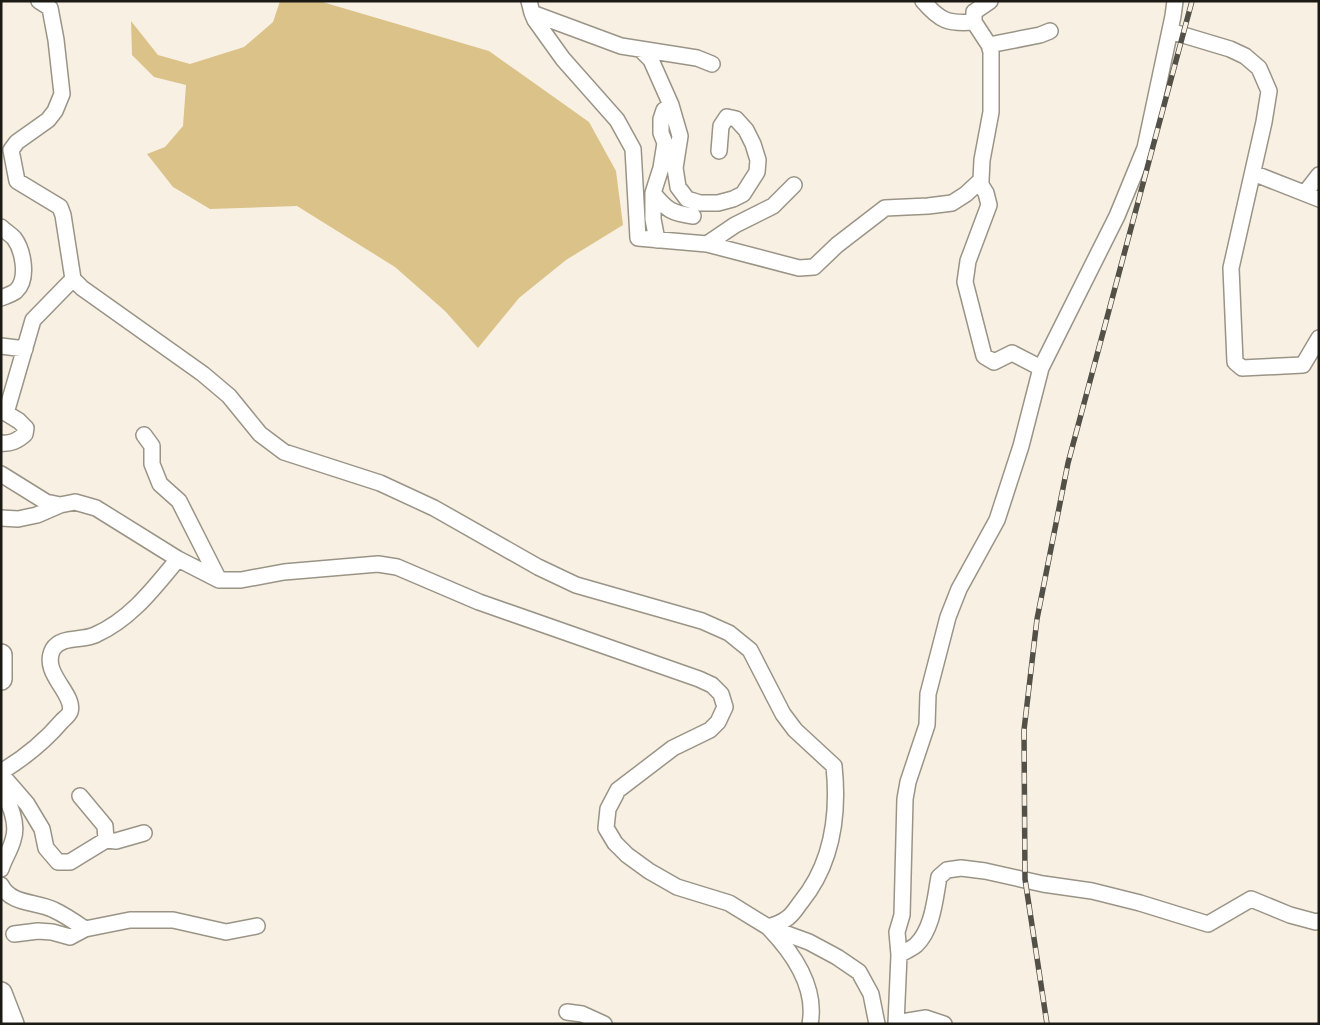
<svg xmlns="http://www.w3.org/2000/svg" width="1320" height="1025" viewBox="0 0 1320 1025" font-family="Raleway,sans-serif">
  <rect width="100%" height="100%" fill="#f8f1e3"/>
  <path fill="#dbc288" d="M 280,1 L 319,1 L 489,51 L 589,122 L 616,171 L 623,225 L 566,260 L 519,298 L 478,348 L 445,311 L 395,267 L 297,206 L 210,209 L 173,187 L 147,154 L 165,147 L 183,126 L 186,85 L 154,77 L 132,55 L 131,21 L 158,55 L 190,64 L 244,47 L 273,22 Z"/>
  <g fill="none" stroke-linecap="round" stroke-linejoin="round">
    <defs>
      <path id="street" d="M 39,1 L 50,8 L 56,40 L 62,94 L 55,111 L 48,120 L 17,142 L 11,150 L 17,181 L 60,207 L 63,215 L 73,279 L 82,288 L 203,374 L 229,396 L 260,434 L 284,452 L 380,483 L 434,508 L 538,567 L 576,585 L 702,621 L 729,633 L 750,650 L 783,714 L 795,730 L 834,766 C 839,814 832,864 801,902 C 797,907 792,916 786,919 C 781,923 774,925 768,927
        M 529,1 L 532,13 L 621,46 L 697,58 L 712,64
        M 923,1 C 940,21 948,24 974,22
        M 990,1 L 974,12 L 974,22 L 989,45 L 991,52 L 991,112 L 982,160 L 981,180 L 981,185 L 986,193 L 989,205 L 968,261 L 965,282 L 984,356 L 994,362 L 1012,353 L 1041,368
        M 532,13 L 535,20 L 563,59 L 617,120 L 633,149 L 638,238 L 707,244 L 799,268 L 814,267 L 837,245 L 885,208 L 928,206 L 952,203 L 966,194 L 981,180
        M 1170,31 L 1230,49 L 1245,56 L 1259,68 L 1269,91 L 1264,122 L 1231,268 L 1235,362 L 1242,368 L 1303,365 L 1319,338
        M 989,45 L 1040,35 L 1050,31
        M 640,49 L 651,60 L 671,105 L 680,136 L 675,168 L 678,187 L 687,199 L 700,203 L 718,203 L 733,199 L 743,194 L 757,172 L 758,160 L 753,144 L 746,130 L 736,119 L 727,117 L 721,126 L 719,151
        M 1253,173 L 1319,199
        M 653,193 C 667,210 671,213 693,216
        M 1305,193 L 1319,175
        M 1,227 C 5,231 10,234 14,238 C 23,250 29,279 16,291 C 12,294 6,296 1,298
        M 657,240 L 653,219 L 653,193 L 661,168 L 665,143 L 661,133 L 661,119 L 664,110 L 671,105
        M 707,244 L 735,225 L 773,206 L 794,185
        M 1,346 L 25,349
        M 144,435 L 152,446 L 152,464 L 160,484 L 179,501 L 219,580
        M 1,443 C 11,444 17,441 25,434 L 26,428 L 19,421 L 6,413 L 33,320 L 73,279
        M 1,474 L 46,502 L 60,505
        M 1,518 L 18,519 L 37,515 L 60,505 L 75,502 L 96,508 L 178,559 L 219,580 L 241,580 L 284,572 L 378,564 L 397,567 L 479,602 L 699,679 L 712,685 L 721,694 L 725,707 L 718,722 L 710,730 L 673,748 L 618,790 L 608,809 L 606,828 L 615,843 L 627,855 L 649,871 L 677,887 L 729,903 L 768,927 L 809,942 L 837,957 L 859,972 L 871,994 L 877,1024
        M 1,772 C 24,758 45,741 62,721 C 64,719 69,715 70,712 C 76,694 40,673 53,649 C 61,636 82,641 95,635 C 131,619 154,588 178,559
        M 1,774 L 27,804 L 42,829 L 46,848 L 58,862 L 70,862 L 106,840 L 116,841 L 144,833
        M 1,787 C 9,803 19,823 13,840 C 10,851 4,859 1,869
        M 80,796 L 105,826 L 106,840
        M 1,885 C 11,905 36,901 54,910 C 65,915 75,922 85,929 L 130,920 L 173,920 L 226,932 L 257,926
        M 769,928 C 793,953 817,987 810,1024
        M 14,934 L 38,931 L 52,932 L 70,937 L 85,929
        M 899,955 C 904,952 911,949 916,945 C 933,929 935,898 939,877 L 947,870 L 961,868 L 985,871 L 1043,884 L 1092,891 L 1140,903 L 1208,924 L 1251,899 L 1290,915 L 1316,922 L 1319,921
        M 567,1012 L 582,1014 L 604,1024
        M 896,1023 L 926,1018 L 944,1024
        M 896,1024 L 899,955 L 897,932 L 902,915 L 905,799 L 908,782 L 927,725 L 928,694 L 948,617 L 959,589 L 997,520 L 1021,446 L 1041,368 L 1117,216 L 1145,148 L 1173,16 L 1175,1"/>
      <path id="secondary" d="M 1,655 L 1,679
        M 1,993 L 13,1024"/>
    </defs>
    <use href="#street" stroke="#9a9487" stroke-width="18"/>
    <use href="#secondary" stroke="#9a9487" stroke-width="24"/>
    <use href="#street" stroke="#fff" stroke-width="15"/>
    <use href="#secondary" stroke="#fff" stroke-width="21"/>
    <defs>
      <path id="rail" d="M 1047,1024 L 1025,879 L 1024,730 L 1037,619 L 1068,463 L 1192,1"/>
    </defs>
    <use href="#rail" stroke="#535048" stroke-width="5.5"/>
    <use href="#rail" stroke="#f8f1e3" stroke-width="4" stroke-dasharray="11" stroke-linecap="butt"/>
  </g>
  <rect width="1320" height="1025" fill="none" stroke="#1c1a15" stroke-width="5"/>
</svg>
